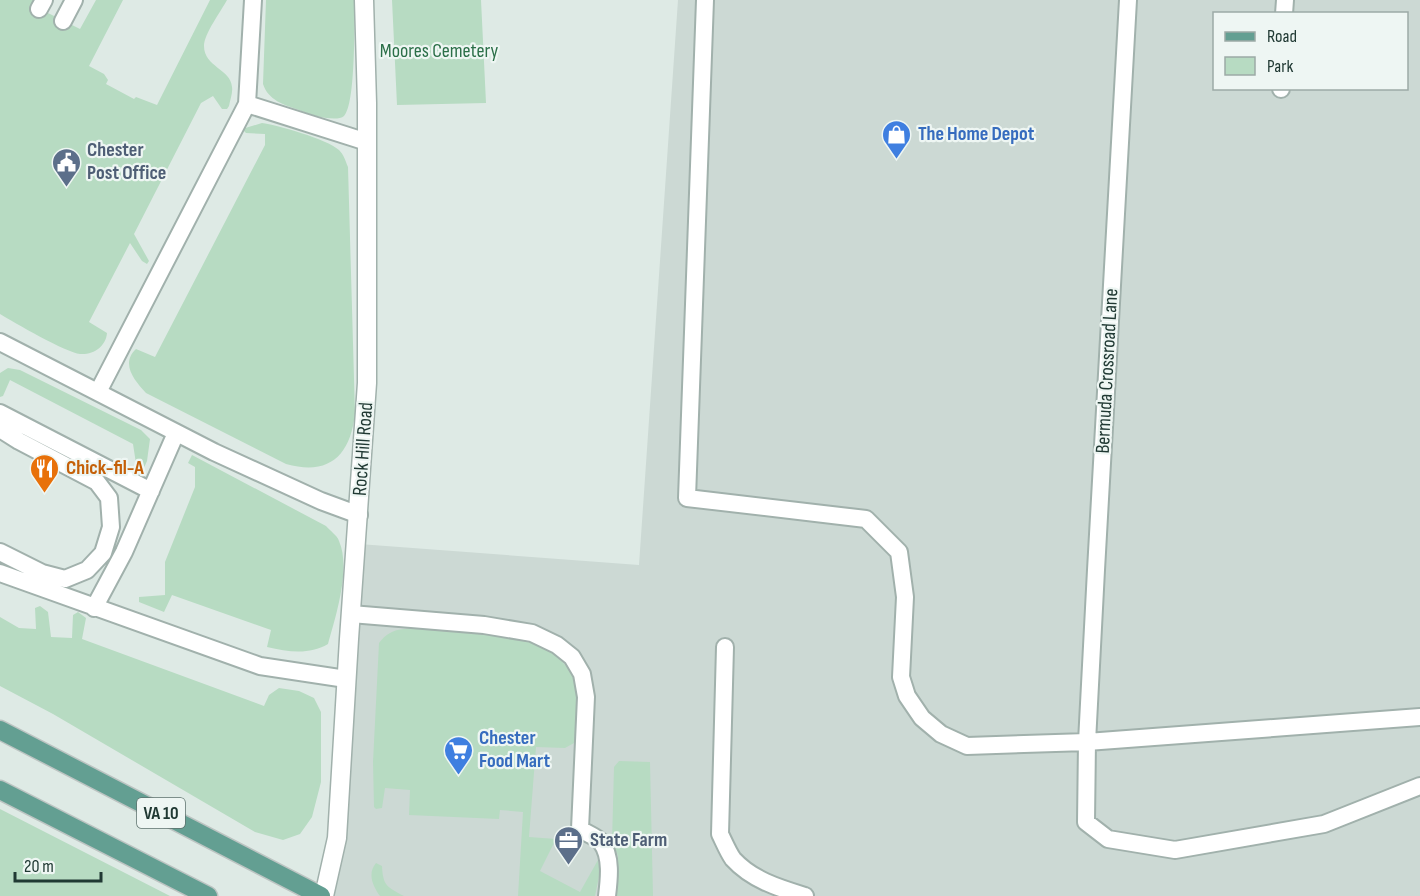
<svg xmlns="http://www.w3.org/2000/svg" width="1420" height="896" viewBox="0 0 1420 896" font-family="'Sofia Sans Condensed',sans-serif">
  <rect width="100%" height="100%" fill="#deeae5"/>
  <path fill="#ccd9d4" fill-rule="evenodd" d="M 678,0 L 1420,0 L 1420,896 L 326,896 L 359,544 L 639,565 ZM 1214,14 L 1406,14 L 1406,88 L 1214,88 Z"/>
  <path fill="#b7dbc2" d="M 0,0 L 33,0 L 32,5 L 80,29 L 96,0 L 123,0 L 89,66 L 104,74 L 108,80 L 106,84 L 134,99 L 136,97 L 157,105 L 210,0 L 227,0 C 221,11 204,34 204,46 C 204,67 231,69 232,87 C 233,93 230,100 229,106 L 227,109 L 222,109 L 213,96 L 201,103 L 134,234 L 149,261 L 147,264 L 142,261 L 130,243 L 89,322 L 107,333 C 106,346 94,355 80,354 C 67,353 13,322 0,314 Z
    M 266,0 L 355,0 C 354,21 356,104 344,116 C 336,123 308,114 299,110 C 284,105 268,100 263,84 Z
    M 392,0 L 481,0 L 486,103 L 397,105 Z
    M 262,123 C 277,125 327,139 339,150 C 344,155 345,160 348,167 L 355,414 C 350,456 329,476 286,464 L 146,393 C 135,381 120,364 136,349 L 155,357 L 265,145 L 265,134 L 246,133 L 242,129 Z
    M 8,368 L 20,370 L 141,430 L 150,439 L 147,461 L 143,470 L 137,470 L 133,444 L 10,380 L 3,396 L 0,397 L 0,373 Z
    M 192,455 L 326,526 C 330,531 337,535 339,541 C 351,568 336,616 328,644 C 309,655 289,652 267,647 L 271,630 L 172,595 L 164,612 L 139,602 L 139,597 L 165,595 L 165,562 L 195,487 L 195,467 L 188,463 Z
    M 40,606 L 48,612 L 51,637 L 72,638 L 73,615 L 78,612 L 86,618 L 82,639 L 264,706 L 269,695 L 279,688 L 299,691 L 314,698 L 321,712 L 321,782 L 312,817 L 300,834 L 283,840 L 255,832 L 53,714 L 0,686 L 0,617 L 19,628 L 36,629 L 35,608 Z
    M 430,628 C 484,632 580,631 578,706 C 578,719 578,730 574,743 L 565,748 L 536,747 L 529,837 L 556,839 L 540,871 L 580,892 L 598,860 L 600,872 L 595,896 L 518,896 L 523,812 L 500,810 L 499,819 L 409,815 L 410,790 L 385,788 L 382,808 L 376,809 L 374,807 L 373,762 L 379,643 C 392,625 410,629 430,628 Z
    M 619,761 L 650,762 L 653,896 L 617,896 L 618,856 L 612,842 L 614,767 Z
    M 0,809 L 170,896 L 0,896 Z
    M 376,863 L 382,866 C 383,886 387,887 404,896 L 380,896 C 373,886 367,874 376,863 Z"/>
  <g fill="none" stroke-linecap="round" stroke-linejoin="round">
    <defs>
      <path id="lane" d="M 705,0 L 687,498 L 866,519 L 899,552 L 905,597 L 901,677 L 907,696 L 922,718 L 941,734 L 967,746 L 1087,742 L 1420,717
        M 1128,0 L 1096,570 L 1087,742 L 1086,822 L 1108,839 L 1175,850 L 1324,824 L 1420,786
        M 39,9 L 44,0
        M 1284,14 L 1285,0
        M 63,21 L 74,0
        M 1281,89 L 1281,88
        M 247,104 L 253,0
        M 0,342 L 214,452 L 321,501 L 359,515
        M 98,392 L 247,104 L 367,142
        M 0,413 L 151,491
        M 0,429 L 19,441 L 97,482 L 109,498 L 111,527 L 103,553 L 87,570 L 65,579 L 42,573 L 0,552
        M 0,573 L 260,666 L 346,679
        M 94,608 L 124,552 L 176,433
        M 351,614 L 484,625 L 532,633 L 557,645 L 572,657 L 582,674 L 586,697 L 580,829 C 586,833 597,837 601,842 C 612,856 609,880 607,896
        M 725,647 L 720,834 C 724,842 728,852 733,859 C 752,880 779,888 805,896"/>
      <path id="street" d="M 324,896 L 337,838 L 349,639 L 367,383 L 367,103 L 364,0"/>
      <path id="primary" d="M 0,730 L 321,896
        M 0,790 L 208,896"/>
    </defs>
    <use href="#lane" stroke="#a1b1ac" stroke-width="20"/>
    <use href="#street" stroke="#a1b1ac" stroke-width="21"/>
    <use href="#primary" stroke="#bcc4c2" stroke-width="21"/>
    <use href="#lane" stroke="#fff" stroke-width="16"/>
    <use href="#street" stroke="#fff" stroke-width="18"/>
    <use href="#primary" stroke="#639f92" stroke-width="18"/>
  </g>
  <defs>
    <symbol id="shop-pin" viewBox="-11 -11 22 30"><path d="M0 17L-7.5 6A9.5 9.5 0 1 1 7.5 6Z" fill="#3f7fe0" stroke="#eef6f3"/><path d="M-5-2.5h2.3a2.7 3.5 0 0 1 5.4 0H5L5.5 6h-11ZM-1.5-2.5h3a1.5 2.3 0 0 0-3 0Z" fill="#fff"/></symbol>
    <symbol id="civic-pin" viewBox="-11 -11 22 30"><path d="M0 17L-7.5 6A9.5 9.5 0 1 1 7.5 6Z" fill="#5c6f8a" stroke="#eef6f3"/><path d="M-.6-6.5H3V-4.5H.6V-3L4-1V1h2V6H-6V1h2V-1L-.6-3ZM-1.2 2.5V6h2.4V2.5Z" fill="#fff"/></symbol>
    <symbol id="restaurant-pin" viewBox="-11 -11 22 30"><path d="M0 17L-7.5 6A9.5 9.5 0 1 1 7.5 6Z" fill="#e8710a" stroke="#eef6f3"/><path d="M-5-6h1v4h1v-4h1v4h1v-4h1v5L-1.5 .5V6h-2V.5L-5-1ZM5-6V6H3V1.5H1.5Q1.5-4 5-6Z" fill="#fff"/></symbol>
    <symbol id="supermarket-pin" viewBox="-11 -11 22 30"><path d="M0 17L-7.5 6A9.5 9.5 0 1 1 7.5 6Z" fill="#3f7fe0" stroke="#eef6f3"/><path d="M-6-5.5h2.5l.6 2H6L4.5 2H-2.5L-4.4-4H-6ZM-1.5 3.2a1.3 1.3 0 1 0 .1 0ZM3 3.2a1.3 1.3 0 1 0 .1 0Z" fill="#fff"/></symbol>
    <symbol id="office-pin" viewBox="-11 -11 22 30"><path d="M0 17L-7.5 6A9.5 9.5 0 1 1 7.5 6Z" fill="#5c6f8a" stroke="#eef6f3"/><path d="M-6-3h4V-5.5h4V-3h4V5H-6ZM-1-4.5V-3h2v-1.5ZM-6 0V1H6V0Z" fill="#fff"/></symbol>
  </defs>
  <g fill-rule="evenodd">
    <use href="#shop-pin" x="880" y="118" width="33" height="45"/>
    <use href="#civic-pin" x="50" y="146" width="33" height="45"/>
    <use href="#restaurant-pin" x="28" y="452" width="33" height="45"/>
    <use href="#supermarket-pin" x="442" y="734" width="33" height="45"/>
    <use href="#office-pin" x="552" y="824" width="33" height="45"/>
  </g>
  <g text-anchor="middle" dominant-baseline="central" stroke-width="4.5" stroke-linejoin="round" paint-order="stroke">
    <rect fill="#eef6f3" stroke="#5e726d" stroke-width="1.5" x="137" y="798" width="48" height="30" rx="4.5"/>
    <g font-size="18" font-weight="bold" fill="#203933">
      <text x="161" y="813">VA 10</text>
    </g>
    <g font-size="20" fill="#2b6f48" stroke="#eef6f3">
      <text x="439" y="51">Moores Cemetery</text>
    </g>
    <g font-size="20" font-weight="bold" fill="#366cbe" stroke="#eef6f3" text-anchor="start">
      <text x="918" y="134">The Home Depot</text>
      <text x="479" y="738">Chester<tspan x="479" dy="23">Food Mart</tspan></text>
    </g>
    <g font-size="20" font-weight="bold" fill="#4e5e75" stroke="#eef6f3" text-anchor="start">
      <text x="87" y="150">Chester<tspan x="87" dy="23">Post Office</tspan></text>
      <text x="590" y="840">State Farm</text>
    </g>
    <g font-size="20" fill="#203933" stroke="#eef6f3">
      <text transform="translate(1107 371) rotate(-87)">Bermuda Crossroad Lane</text>
      <text transform="translate(363 449) rotate(-86)">Rock Hill Road</text>
    </g>
    <g font-size="20" font-weight="bold" fill="#c56008" stroke="#eef6f3" text-anchor="start">
      <text x="66" y="468">Chick-fil-A</text>
    </g>
  </g>
  <rect x="1213" y="12" width="195" height="78" fill="#eef6f3" stroke="#9caaa6" stroke-width="1.5"/>
  <rect x="1225" y="32" width="30" height="9" fill="#639f92" stroke="#9caaa6" stroke-width="1.5"/>
  <text x="1267" y="42" font-size="18" fill="#203933">Road</text>
  <rect x="1225" y="57" width="30" height="18" fill="#b7dbc2" stroke="#9caaa6" stroke-width="1.5"/>
  <text x="1267" y="72" font-size="18" fill="#203933">Park</text>
  <path d="M15 872v9h86v-9" fill="none" stroke="#203933" stroke-width="3"/>
  <text x="24" y="872" font-size="18" fill="#203933" stroke="#eef6f3" stroke-width="4.5" paint-order="stroke">20 m</text>
</svg>
